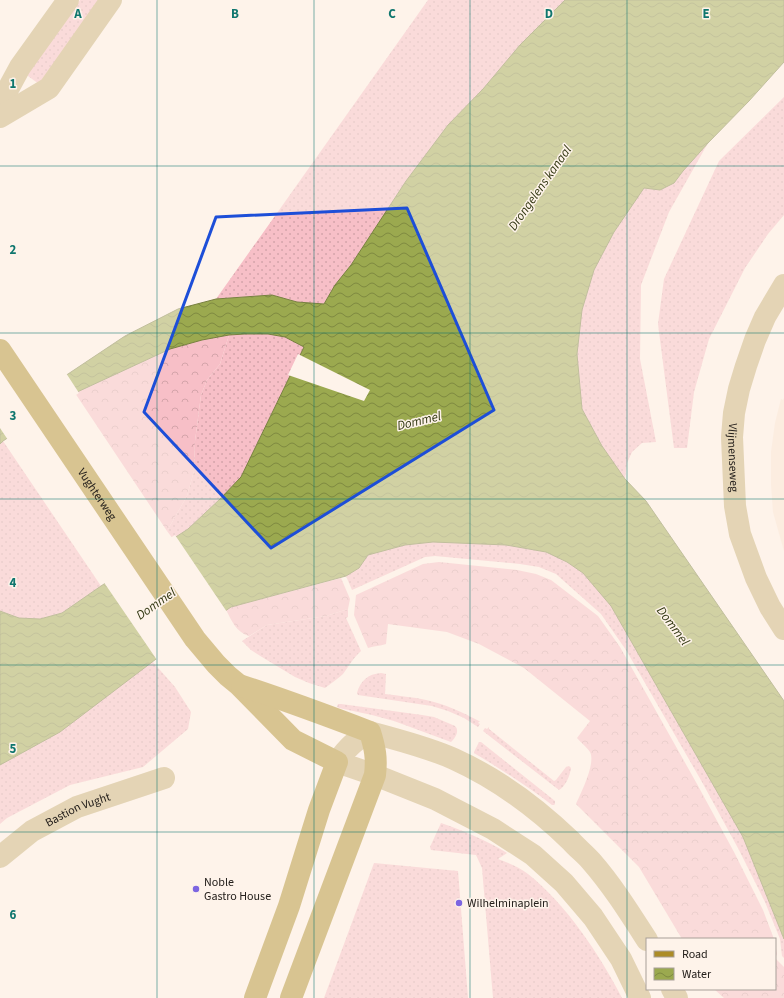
<svg xmlns="http://www.w3.org/2000/svg" width="784" height="998" viewBox="0 0 784 998" font-family="'Source Sans 3',sans-serif">
  <defs>
    <pattern id="grass-dots" width="8" height="8" patternUnits="userSpaceOnUse"><rect width="8" height="8" fill="#f7bfc7"/><path d="M2 2h.1M6 6h.1" fill="none" stroke="#d4a4aa" stroke-width="1.8" stroke-linecap="round"/></pattern>
    <pattern id="forest-crowns" width="20" height="18" patternUnits="userSpaceOnUse"><rect width="20" height="18" fill="#f7bfc7"/><path d="M2 6a3 3 0 1 1 6 0M12 15a3 3 0 1 1 6 0" fill="none" stroke="#d4a4aa"/></pattern>
    <pattern id="water-waves" width="16" height="10" patternUnits="userSpaceOnUse"><rect width="16" height="10" fill="#9ba94f"/><path d="M0 5q4-4 8 0t8 0" fill="none" stroke="#7e8941"/></pattern>
  </defs>
  <rect width="100%" height="100%" fill="#fef3ea"/>
  <path fill="#fae6d5" d="M 784,398 L 784,551 L 773,512 L 771,484 L 771,452 L 775,423 L 781,399 L 783,400 Z"/>
  <path fill="url(#grass-dots)" d="M 80,0 L 99,0 L 39,84 L 28,76 L 28,72 Z
    M 428,0 L 565,0 L 483,89 L 448,125 L 406,181 L 351,265 L 335,285 L 324,304 L 297,302 L 272,295 L 216,299 Z
    M 784,97 L 784,215 L 768,234 L 745,268 L 709,339 L 694,392 L 687,448 L 674,448 L 658,324 L 664,279 L 719,161 Z
    M 708,143 L 669,212 L 641,285 L 640,359 L 656,442 L 642,443 L 632,452 L 627,463 L 625,479 L 602,446 L 582,409 L 577,354 L 582,310 L 594,270 L 614,232 L 644,188 L 660,190 L 674,183 L 683,171 Z
    M 245,334 L 268,334 L 285,337 L 304,347 L 241,477 L 220,499 L 188,529 L 173,539 L 167,531 L 187,496 L 194,471 L 195,441 L 201,395 L 207,380 L 220,364 L 229,335 Z
    M 3,441 L 101,586 L 62,613 L 40,619 L 19,618 L 0,611 L 0,444 Z
    M 433,542 L 506,545 L 546,552 L 567,562 L 583,573 L 611,606 L 743,837 L 784,939 L 784,958 L 782,956 L 780,939 L 765,902 L 739,850 L 702,782 L 626,650 L 601,614 L 556,574 L 539,567 L 520,564 L 435,556 L 425,557 L 352,590 L 346,576 L 359,568 L 368,555 L 405,545 Z
    M 348,609 L 348,617 L 346,618 L 361,651 C 353,658 349,666 343,674 C 338,679 331,683 325,688 L 309,683 L 295,677 L 262,657 L 251,650 L 242,641 L 267,625 L 326,616 Z
    M 152,661 L 175,687 L 191,712 L 188,729 L 143,767 L 70,785 L 7,818 L 0,824 L 0,765 L 60,732 Z
    M 381,673 L 386,674 L 385,694 C 399,696 413,697 426,700 C 445,704 462,712 479,721 L 480,721 L 478,723 L 480,724 L 478,727 L 464,718 L 448,711 L 432,706 L 358,695 L 357,693 C 360,681 368,674 381,673 Z
    M 338,704 L 341,704 L 422,715 L 434,717 L 455,726 C 460,731 455,738 451,742 L 394,721 L 372,715 L 339,708 L 337,707 Z
    M 489,727 L 489,729 L 554,781 L 556,780 L 566,767 L 569,766 L 571,768 C 570,776 565,787 559,790 L 483,731 L 485,728 L 487,729 Z
    M 479,742 L 481,742 L 555,801 L 555,804 L 554,805 L 552,805 C 527,786 501,769 474,753 L 474,752 Z
    M 441,823 C 464,831 486,840 507,853 L 498,859 C 508,863 519,867 528,874 C 566,904 600,955 622,998 L 493,998 L 482,868 L 476,855 L 431,850 L 430,847 Z
    M 374,863 L 458,871 L 468,998 L 324,998 Z"/>
  <path fill="url(#forest-crowns)" d="M 229,335 L 220,364 L 207,380 L 201,395 L 195,441 L 194,471 L 187,496 L 167,531 L 75,393 L 170,349 L 202,340 Z
    M 439,562 L 517,570 L 536,574 L 551,580 L 598,616 L 620,647 L 697,784 L 734,852 L 763,910 L 774,939 L 682,939 L 639,867 L 576,804 C 581,793 596,763 590,752 C 587,747 581,743 577,738 L 590,721 L 524,668 L 479,644 L 447,632 L 388,624 L 386,644 C 380,646 374,646 368,648 L 354,615 L 356,595 L 423,564 Z
    M 341,578 L 350,599 L 348,609 L 326,616 L 267,625 L 249,636 C 236,632 232,621 226,610 L 230,607 Z
    M 775,943 L 777,954 L 775,958 L 784,967 L 784,998 L 724,998 L 714,989 L 775,989 Z"/>
  <path fill="url(#water-waves)" stroke="#788040" d="M 565,0 L 784,0 L 784,62 L 749,101 L 708,143 L 683,171 L 674,183 L 660,190 L 644,188 L 614,232 L 594,270 L 582,310 L 577,354 L 582,409 L 602,446 L 625,479 L 646,501 L 784,701 L 784,939 L 743,837 L 611,606 L 583,573 L 567,562 L 546,552 L 506,545 L 433,542 L 405,545 L 368,555 L 359,568 L 346,576 L 231,607 L 164,653 L 60,732 L 0,765 L 0,611 L 19,618 L 40,619 L 62,613 L 101,586 L 188,529 L 220,499 L 241,477 L 304,347 L 285,337 L 268,334 L 245,334 L 229,335 L 202,340 L 170,349 L 75,393 L 3,441 L 0,444 L 0,418 L 47,388 L 125,336 L 178,309 L 216,299 L 272,295 L 297,302 L 324,304 L 335,285 L 351,265 L 406,181 L 448,125 L 483,89 L 520,45 Z"/>
  <path fill="#fef3ea" d="M 298,354 L 370,390 L 364,401 L 288,375 Z
    M 66,373 L 79,393 L 8,440 L 0,428 L 0,416 Z
    M 175,535 L 227,612 L 157,660 L 103,581 Z"/>
  <g fill="none" stroke-linecap="round" stroke-linejoin="round">
    <g stroke="#c5af76" stroke-width="22">
      <path d="M 0,104 L 20,67 L 68,0"/>
      <path d="M 0,117 L 49,88 L 111,0"/>
      <path id="s1" d="M 0,857 L 32,831 L 77,807 L 164,778"/>
    </g>
    <g stroke="#c5af76" stroke-width="22">
      <path id="s2" d="M 784,285 L 765,317 L 755,340 L 746,366 L 739,389 L 734,413 L 732,437 L 735,506 L 740,534 L 756,578 L 770,607 L 784,629"/>
      <path d="M 672,989 L 677,998"/>
      <path d="M 640,998 L 621,959 L 593,917 L 564,883 L 533,855 L 493,829 L 435,799 L 375,775 L 337,762 C 348,747 354,741 370,732 C 398,740 428,747 454,759 C 498,779 537,808 571,841 C 577,848 585,854 591,861 C 612,885 629,912 647,940"/>
    </g>
    <g stroke="#ac8c27" stroke-width="22">
      <path id="s3" d="M 0,350 L 195,639 L 216,664 L 228,676 L 239,685 L 293,740 L 337,762 L 319,810 L 289,906 L 255,998"/>
      <path d="M 242,686 C 285,700 328,716 370,732 C 375,748 377,758 375,775 L 291,998"/>
    </g>
  </g>
  <path d="M0 0H784V998H0ZM 407,208 L 494,410 L 271,548 L 144,412 L 216,217 Z" fill="#fef3ea" fill-opacity=".55" fill-rule="evenodd"/>
  <path fill="none" stroke="#1d4ed8" stroke-width="3" stroke-linejoin="round" d="M 407,208 L 494,410 L 271,548 L 144,412 L 216,217 Z"/>
  <path fill="none" stroke="#0f766e" stroke-width="1" stroke-opacity="0.55" d="M 157,0 L 157,998M 314,0 L 314,998M 470,0 L 470,998M 627,0 L 627,998M 0,166 L 784,166M 0,333 L 784,333M 0,499 L 784,499M 0,665 L 784,665M 0,832 L 784,832"/>
  <g fill="#7c65e1" stroke="#fef3ea" stroke-width="1.5">
    <circle cx="196" cy="889" r="4"/>
    <circle cx="459" cy="903" r="4"/>
  </g>
  <g text-anchor="middle" dominant-baseline="central" stroke-width="3" stroke-linejoin="round" paint-order="stroke">
    <g font-size="12" fill="#25201c" stroke="#fef3ea">
      <text stroke="none"><textPath href="#s2" startOffset="183">Vlijmenseweg</textPath></text>
      <text stroke="none"><textPath href="#s3" startOffset="174">Vughterweg</textPath></text>
      <text stroke="none"><textPath href="#s1" startOffset="92">Bastion Vught</textPath></text>
    </g>
    <g font-size="12" fill="#25201c" stroke="#fef3ea" text-anchor="start">
      <text x="204" y="882">Noble<tspan x="204" dy="14">Gastro House</tspan></text>
      <text x="467" y="903">Wilhelminaplein</text>
    </g>
    <g font-size="13" font-style="italic" fill="#323812" stroke="#fef3ea">
      <text transform="translate(540 188) rotate(-55)">Drongelens kanaal</text>
      <text transform="translate(419 421) rotate(-13)">Dommel</text>
      <text transform="translate(156 604) rotate(-35)">Dommel</text>
      <text transform="translate(673 626) rotate(53)">Dommel</text>
    </g>
  </g>
  <g font-size="13" text-anchor="middle" font-weight="bold" fill="#0f766e" stroke="#fef3ea" stroke-width="3" stroke-linejoin="round" paint-order="stroke">
    <text x="78" y="18">A</text>
    <text x="235" y="18">B</text>
    <text x="392" y="18">C</text>
    <text x="549" y="18">D</text>
    <text x="706" y="18">E</text>
    <text x="13" y="88">1</text>
    <text x="13" y="254">2</text>
    <text x="13" y="420">3</text>
    <text x="13" y="587">4</text>
    <text x="13" y="753">5</text>
    <text x="13" y="919">6</text>
  </g>
  <rect x="646" y="938" width="130" height="52" fill="#fef3ea" stroke="#a79f98"/>
  <rect x="654" y="951" width="20" height="6" fill="#ac8c27" stroke="#a79f98"/>
  <text x="682" y="958" font-size="12" fill="#25201c">Road</text>
  <rect x="654" y="968" width="20" height="12" fill="url(#water-waves)" stroke="#a79f98"/>
  <text x="682" y="978" font-size="12" fill="#25201c">Water</text>
</svg>
